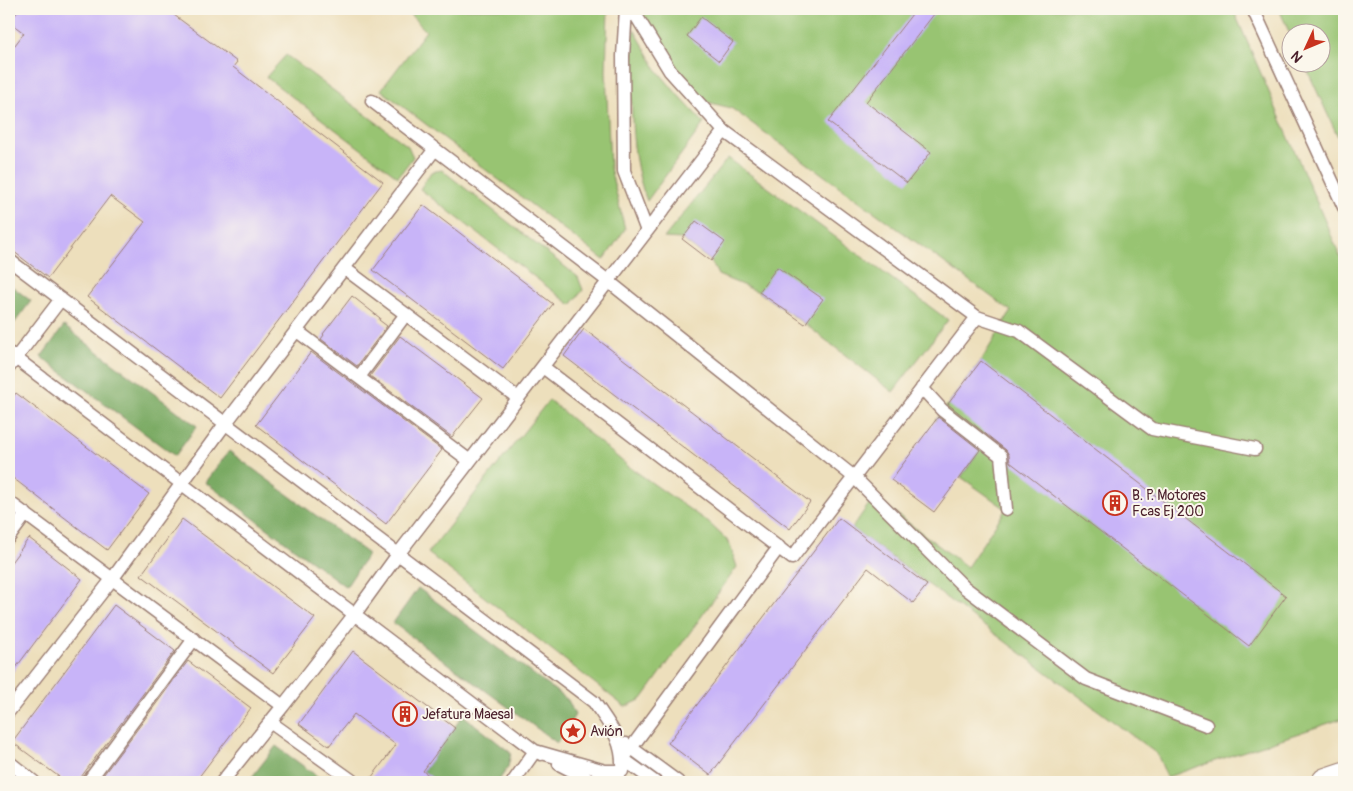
<svg xmlns="http://www.w3.org/2000/svg" width="1353" height="791" viewBox="0 0 1353 791" font-family="Pangolin,sans-serif">
  <rect width="100%" height="100%" fill="#fbf7ec"/>
  <filter id="ink" filterUnits="userSpaceOnUse"><feTurbulence type="fractalNoise" baseFrequency=".02" numOctaves="2"/><feDisplacementMap in="SourceGraphic" scale="10" xChannelSelector="R" yChannelSelector="G"/><feConvolveMatrix kernelMatrix="1 2 1 2 8 2 1 2 1" color-interpolation-filters="sRGB"/></filter>
  <filter id="wash" filterUnits="userSpaceOnUse"><feTurbulence type="fractalNoise" baseFrequency=".0096" numOctaves="4" result="noise"/><feDisplacementMap in="SourceGraphic" scale="20" xChannelSelector="R" yChannelSelector="G"/><feGaussianBlur stdDeviation="1.12" result="paint"/><feColorMatrix in="noise" values="0 0 0 0 0 0 0 0 0 0 0 0 0 0 0 0 0 1.4 0 .05"/><feComposite in="paint" operator="in"/></filter>
  <g filter="url(#wash)">
    <rect width="100%" height="100%" fill="#eddfbc"/>
    <path fill="#98c472" stroke="#71724e" d="M 405,9 L 608,9 L 606,71 L 610,168 L 625,229 L 604,260 L 381,90 L 426,31 Z
      M 638,9 L 1233,9 L 1344,265 L 1344,718 L 1167,777 L 1157,754 L 852,528 L 874,497 L 967,567 L 1006,509 L 961,477 L 978,453 L 935,421 L 981,361 L 1011,311 L 731,108 L 695,99 L 637,17 Z
      M 1279,9 L 1344,9 L 1344,150 L 1304,63 L 1320,62 L 1320,32 L 1290,32 L 1290,34 Z
      M 634,29 L 657,70 L 677,94 L 704,123 L 647,201 C 626,147 632,86 634,29 Z
      M 286,55 L 408,146 L 413,157 L 398,177 L 266,77 Z
      M 728,158 L 948,320 L 893,392 L 805,324 L 759,292 L 718,275 L 711,261 L 682,239 L 664,238 Z
      M 442,170 L 578,277 L 583,290 L 571,305 L 420,189 L 431,172 Z
      M 549,400 L 628,466 L 709,523 L 729,542 L 737,567 L 642,699 L 625,707 L 428,553 Z"/>
    <path fill="#7aaa64" stroke="#626448" d="M 9,284 L 31,301 L 10,329 L 9,328 Z
      M 64,326 L 197,426 L 175,456 L 41,357 Z
      M 229,451 L 368,554 L 346,587 L 205,482 Z
      M 418,588 L 568,700 L 575,715 L 557,743 L 393,623 Z
      M 463,715 L 511,753 L 508,767 L 498,782 L 438,782 L 423,771 Z
      M 276,746 L 325,782 L 248,782 Z"/>
    <g id="blocks">
      <path fill="#c8b4f8" d="M 20,9 L 166,9 L 237,62 L 233,67 L 383,182 L 220,398 L 87,297 L 145,222 L 110,196 L 48,278 L 9,248 L 9,53 L 24,33 L 9,22 Z
        M 916,9 L 938,9 L 866,102 L 931,152 L 907,183 L 828,122 Z
        M 701,17 L 733,42 L 719,61 L 687,36 Z
        M 423,205 L 553,304 L 503,369 L 373,270 Z
        M 696,221 L 725,242 L 711,261 L 682,239 Z
        M 777,267 L 823,299 L 805,324 L 759,292 Z
        M 352,296 L 380,318 L 379,320 L 387,326 L 357,366 L 321,339 L 324,335 L 323,334 Z
        M 584,329 L 810,502 L 790,529 L 564,356 Z
        M 400,336 L 483,398 L 452,437 L 370,376 Z
        M 311,352 L 442,450 L 386,524 L 256,425 Z
        M 981,361 L 1286,596 L 1249,646 L 1010,462 L 1009,455 L 1006,450 L 948,404 Z
        M 16,393 L 149,494 L 107,550 L 9,475 L 9,402 Z
        M 938,417 L 980,450 L 934,512 L 891,480 Z
        M 839,518 L 927,585 L 913,603 L 868,568 L 710,775 L 668,743 Z
        M 182,519 L 315,618 L 273,673 L 141,575 Z
        M 29,538 L 82,579 L 9,677 L 9,565 Z
        M 114,605 L 175,651 L 81,777 L 80,782 L 66,782 L 12,742 Z
        M 353,651 L 455,728 L 423,771 L 438,782 L 368,782 L 396,745 L 354,714 L 329,746 L 299,724 Z
        M 188,661 L 251,708 L 195,782 L 98,782 Z"/>
    </g>
  </g>
  <g filter="url(#ink)">
    <use href="#blocks" fill-opacity="0" stroke="#9c7f74" stroke-width="1"/>
    <g fill="none" stroke-linecap="round" stroke-linejoin="round">
      <defs>
        <path id="service" d="M 626,9 L 623,56 L 624,171 L 647,231
          M 632,9 L 670,71 L 724,131
          M 1253,9 L 1344,207
          M 372,101 L 608,281 L 854,477 L 964,587 L 1086,679 L 1206,725
          M 9,260 L 594,702 C 610,726 624,740 622,771 L 605,771 L 620,782
          M 344,268 L 518,398
          M 977,317 L 1019,331 L 1152,429 L 1255,449
          M 297,331 L 470,461
          M 9,353 L 535,751 L 605,771
          M 9,367 L 61,299
          M 359,377 L 406,314
          M 922,388 L 942,410 L 1001,456 L 1006,509
          M 9,502 L 283,706 L 354,615 L 399,553 L 724,131 L 977,317 L 792,558 L 543,367
          M 9,537 L 26,514
          M 9,711 L 113,578 L 225,424 L 435,149
          M 270,722 L 354,782
          M 626,744 L 678,782
          M 9,762 L 34,782
          M 559,764 L 594,782
          M 88,782 L 194,639
          M 222,782 L 283,706
          M 513,782 L 535,751 L 541,754
          M 655,782 L 623,759 L 779,547"/>
        <path id="secondary" d="M 1326,782 L 1344,776"/>
      </defs>
      <use href="#service" stroke="#9c7f74" stroke-width="15"/>
      <use href="#secondary" stroke="#9c7f74" stroke-width="30"/>
      <use href="#service" stroke="#fff" stroke-width="12"/>
      <use href="#secondary" stroke="#fff" stroke-width="28"/>
    </g>
  </g>
  <defs>
    <symbol id="building-ring" viewBox="-11 -11 22 22"><circle r="9.5" fill="#fbf7ec" stroke="#c8321e" stroke-width="1.5"/><path d="M-4-6H4V6H1V3H-1V6H-4ZM-2.5-4.3h1.7v1.8h-1.7ZM.8-4.3h1.7v1.8H.8ZM-2.5-1h1.7V.8h-1.7ZM.8-1h1.7V.8H.8Z" fill="#c8321e"/></symbol>
    <symbol id="sight-ring" viewBox="-11 -11 22 22"><circle r="9.5" fill="#fbf7ec" stroke="#c8321e" stroke-width="1.5"/><path d="M0-6L1.8-2.2L6-1.7L2.9 1.2L3.7 5.4L0 3.3L-3.7 5.4L-2.9 1.2L-6-1.7L-1.8-2.2Z" fill="#c8321e"/></symbol>
  </defs>
  <g fill-rule="evenodd">
    <use href="#building-ring" x="1101" y="489" width="28" height="28"/>
    <use href="#building-ring" x="391" y="700" width="28" height="28"/>
    <use href="#sight-ring" x="559" y="717" width="28" height="28"/>
  </g>
  <g text-anchor="middle" dominant-baseline="central" stroke-width="4" stroke-linejoin="round" paint-order="stroke">
    <g font-size="14" fill="#4a1f2b" stroke="#fbf7ec" text-anchor="start">
      <text x="1132" y="495">B. P. Motores<tspan x="1132" dy="16">Fcas Ej 200</tspan></text>
      <text x="422" y="714">Jefatura Maesal</text>
      <text x="590" y="731">Avión</text>
    </g>
  </g>
  <rect width="1353" height="791" fill="none" stroke="#fbf7ec" stroke-width="30"/>
  <g transform="translate(1306 48) rotate(226)"><circle r="24" fill="#fbf7ec" stroke="#b4a19f"/>
  <path d="M0-4L9 19L0 12L-9 19Z" fill="#c8321e"/>
  <text y="-8" font-size="14" font-weight="bold" text-anchor="middle" fill="#4a1f2b">N</text>
  </g>
</svg>
